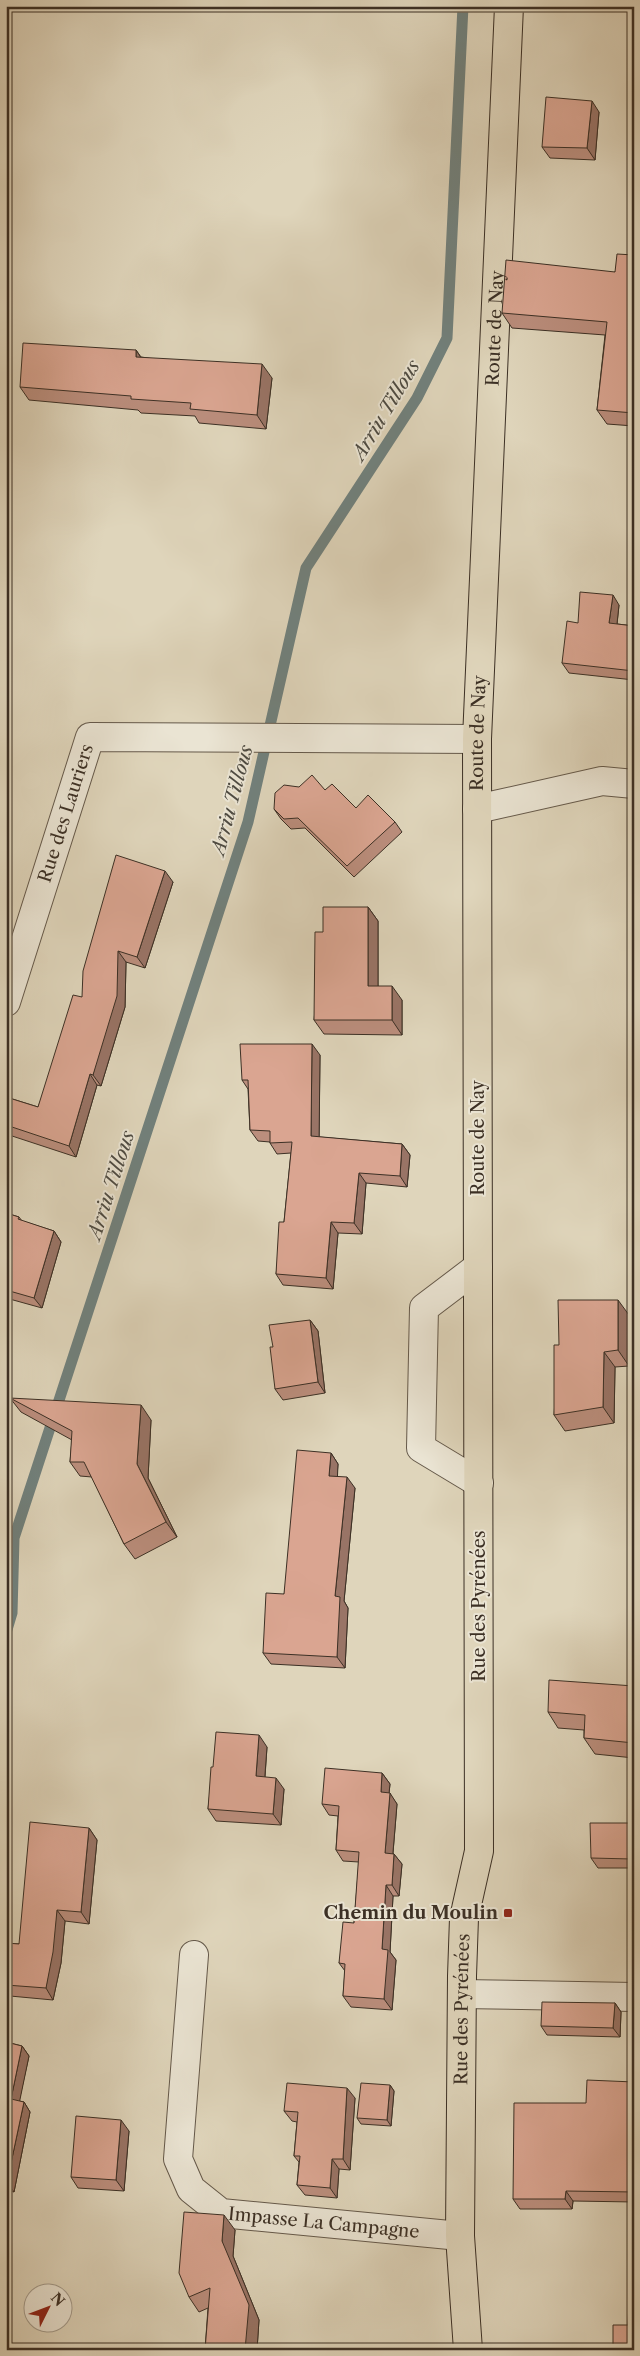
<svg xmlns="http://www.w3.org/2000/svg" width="640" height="2356" viewBox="0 0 640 2356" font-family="'Libre Caslon Text',serif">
  <rect width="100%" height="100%" fill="#dfd5bb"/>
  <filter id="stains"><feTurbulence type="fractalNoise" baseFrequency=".004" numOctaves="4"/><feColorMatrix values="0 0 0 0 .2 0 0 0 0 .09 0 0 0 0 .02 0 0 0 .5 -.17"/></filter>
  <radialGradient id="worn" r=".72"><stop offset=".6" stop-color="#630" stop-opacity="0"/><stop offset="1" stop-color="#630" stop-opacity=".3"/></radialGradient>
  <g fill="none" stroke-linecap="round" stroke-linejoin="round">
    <path stroke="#71817d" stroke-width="11" d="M 6,1633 L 12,1613 L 14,1538 L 248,822 L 306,568 L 417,398 L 447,338 L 463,6"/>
    <defs>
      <g id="minor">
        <path d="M 477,809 L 602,781 L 634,784"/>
        <path id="s1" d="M 6,1002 L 90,737 L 477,739"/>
        <path d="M 478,1267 L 424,1308 L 421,1448 L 479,1483"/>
        <path id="s2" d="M 194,1955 L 178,2159 L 191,2189 L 221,2213 L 460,2236"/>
        <path d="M 462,1994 L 634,1997"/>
      </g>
      <g id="major">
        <path id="s3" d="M 468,2350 L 460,2236 L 462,1976 L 464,1918 L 479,1851 L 477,739 L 509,6"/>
      </g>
    </defs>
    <use href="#minor" stroke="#65594a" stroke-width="30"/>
    <use href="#major" stroke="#3c3025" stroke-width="30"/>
    <use href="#minor" stroke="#eae4d3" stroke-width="28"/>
    <use href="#major" stroke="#dfd5bb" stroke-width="28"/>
  </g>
  <path fill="#bb8e7d" stroke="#3c3025" d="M 599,112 L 595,160 L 550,158 L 542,147 Z
    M 634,255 L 634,426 L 607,424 L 597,410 L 605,335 L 512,328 L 502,313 L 615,272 Z
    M 136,350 L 141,357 L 272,378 L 266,429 L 199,423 L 195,416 L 141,413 L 138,410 L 29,400 L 20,387 Z
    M 619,605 L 617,624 L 634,626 L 634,680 L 569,673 L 562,663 L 578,623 Z
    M 325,790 L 356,808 L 395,822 L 402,832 L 354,877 L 305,828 L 291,829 L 281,819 L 274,809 Z
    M 173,882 L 145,968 L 126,962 L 125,1007 L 101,1086 L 97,1085 L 76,1157 L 6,1134 L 6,1097 L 38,1107 L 82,997 Z
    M 368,907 L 378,921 L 378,986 L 402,1000 L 402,1035 L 324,1034 L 314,1020 L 323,932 Z
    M 320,1055 L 319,1137 L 402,1144 L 410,1155 L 407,1187 L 366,1183 L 362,1234 L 338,1233 L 333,1289 L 283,1285 L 276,1274 L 284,1222 L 291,1153 L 277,1154 L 270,1143 L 270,1142 L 258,1141 L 250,1130 L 248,1089 L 242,1080 Z
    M 6,1213 L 19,1217 L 22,1221 L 54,1231 L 61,1242 L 42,1308 L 6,1298 Z
    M 629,1315 L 629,1366 L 615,1367 L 614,1423 L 565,1431 L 554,1415 L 559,1345 Z
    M 310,1320 L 318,1331 L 325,1393 L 283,1400 L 275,1389 Z
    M 10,1398 L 151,1420 L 148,1478 L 177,1537 L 135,1559 L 124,1544 L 92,1477 L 80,1476 L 70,1462 L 72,1440 L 21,1412 Z
    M 331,1453 L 338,1464 L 337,1476 L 355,1488 L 344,1601 L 348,1608 L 345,1668 L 271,1664 L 263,1653 L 284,1594 Z
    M 634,1686 L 634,1758 L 595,1754 L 584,1738 L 584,1730 L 558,1728 L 548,1712 Z
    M 267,1747 L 265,1777 L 284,1789 L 281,1825 L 216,1821 L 208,1809 L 213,1767 Z
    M 382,1773 L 390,1784 L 389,1793 L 397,1804 L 393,1853 L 402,1864 L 399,1896 L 393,1896 L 390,1952 L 396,1960 L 392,2010 L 351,2007 L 343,1996 L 345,1971 L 339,1963 L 354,1923 L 359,1862 L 343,1861 L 336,1850 L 338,1816 L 329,1815 L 322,1804 Z
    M 634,1823 L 634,1917 L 632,1868 L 598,1868 L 591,1858 Z
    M 89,1828 L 97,1840 L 89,1924 L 65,1921 L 61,1963 L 53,2000 L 10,1996 L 6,1990 L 6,1943 L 19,1944 Z
    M 615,2003 L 621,2012 L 620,2037 L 547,2035 L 541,2026 Z
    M 6,2042 L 22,2046 L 29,2056 L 19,2101 L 24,2102 L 30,2112 L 14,2192 L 6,2190 Z
    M 634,2082 L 634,2202 L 573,2201 L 572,2209 L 520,2209 L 513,2199 L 586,2103 Z
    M 390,2085 L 394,2091 L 391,2126 L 361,2124 L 357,2118 Z
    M 355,2098 L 350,2170 L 339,2169 L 337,2198 L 305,2195 L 297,2185 L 299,2162 L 294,2156 L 297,2122 L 292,2121 L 284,2111 Z
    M 129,2131 L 124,2191 L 78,2188 L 71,2177 Z
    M 235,2230 L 233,2256 L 259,2320 L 257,2350 L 205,2350 L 208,2308 L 199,2312 L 189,2297 Z"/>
  <path fill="#997466" stroke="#3c3025" d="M 592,101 L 599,112 L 595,160 L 587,148 Z
    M 136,350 L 145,364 L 136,357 Z
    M 262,364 L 272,378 L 266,429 L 257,415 Z
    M 613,595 L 619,605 L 616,633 L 609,623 Z
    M 165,871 L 173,882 L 145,968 L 137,957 Z
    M 368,907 L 378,921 L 378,1000 L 368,986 Z
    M 118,951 L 126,962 L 125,1007 L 101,1086 L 93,1075 Z
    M 392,986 L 402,1000 L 402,1035 L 392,1020 Z
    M 312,1044 L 320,1055 L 319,1147 L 311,1136 Z
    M 90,1074 L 97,1085 L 76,1157 L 69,1146 Z
    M 402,1144 L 410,1155 L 407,1187 L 400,1176 Z
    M 359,1173 L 366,1183 L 362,1234 L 354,1223 Z
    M 331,1222 L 338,1233 L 333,1289 L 326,1278 Z
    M 54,1231 L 61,1242 L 42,1308 L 34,1298 Z
    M 618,1300 L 629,1315 L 629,1366 L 618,1350 Z
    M 310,1320 L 318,1331 L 325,1393 L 318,1382 Z
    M 604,1352 L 615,1367 L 614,1423 L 603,1407 Z
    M 141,1405 L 151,1420 L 148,1478 L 177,1537 L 166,1522 L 137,1464 Z
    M 331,1453 L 338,1464 L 337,1487 L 329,1476 Z
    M 347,1477 L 355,1488 L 344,1601 L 348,1608 L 345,1668 L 337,1657 L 335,1596 Z
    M 259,1735 L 267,1747 L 264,1788 L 256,1776 Z
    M 382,1773 L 390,1784 L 388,1803 L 381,1792 Z
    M 276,1778 L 284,1789 L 281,1825 L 273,1814 Z
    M 390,1793 L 397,1804 L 392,1864 L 385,1853 Z
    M 89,1828 L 97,1840 L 89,1924 L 81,1912 Z
    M 394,1854 L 402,1864 L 399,1896 L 392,1885 Z
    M 386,1885 L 393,1896 L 390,1952 L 396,1960 L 392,2010 L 384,1999 L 382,1949 Z
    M 57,1910 L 65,1921 L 61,1963 L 53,2000 L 46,1988 Z
    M 615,2003 L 621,2012 L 620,2037 L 613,2028 Z
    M 22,2046 L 29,2056 L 18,2109 L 11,2099 Z
    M 390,2085 L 394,2091 L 391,2126 L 387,2120 Z
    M 347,2088 L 355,2098 L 350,2170 L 343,2159 Z
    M 24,2102 L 30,2112 L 14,2192 L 7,2182 Z
    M 121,2120 L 129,2131 L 124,2191 L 116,2180 Z
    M 332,2159 L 339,2169 L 337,2198 L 330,2188 Z
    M 566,2191 L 573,2201 L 572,2209 L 565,2199 Z
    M 224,2215 L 235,2230 L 233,2256 L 259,2320 L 257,2350 L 245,2350 L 222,2241 Z"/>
  <path fill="#daa591" stroke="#3c3025" d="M 546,97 L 592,101 L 587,148 L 542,147 Z
    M 617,254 L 634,255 L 634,413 L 597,410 L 607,322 L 502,313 L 506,260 L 615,272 Z
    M 23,343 L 136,350 L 136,357 L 262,364 L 257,415 L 190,409 L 191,403 L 131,399 L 131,396 L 20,387 Z
    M 580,592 L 613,595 L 609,623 L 634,626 L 634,671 L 562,663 L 567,621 L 578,623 Z
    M 312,775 L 325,790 L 332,784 L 356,808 L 368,795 L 395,822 L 347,866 L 298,818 L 284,819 L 274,809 L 275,793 L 284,785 L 299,787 Z
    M 116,855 L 165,871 L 137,957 L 118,951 L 117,996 L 93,1075 L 90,1074 L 69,1146 L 6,1125 L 6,1097 L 38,1107 L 73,995 L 82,997 L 83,971 Z
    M 323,907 L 368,907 L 368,986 L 392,986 L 392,1020 L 314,1020 L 315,932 L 323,932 Z
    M 240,1044 L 312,1044 L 311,1136 L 402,1144 L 400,1176 L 359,1173 L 354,1223 L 331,1222 L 326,1278 L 276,1274 L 279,1222 L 284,1222 L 292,1142 L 270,1143 L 270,1131 L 250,1130 L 248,1080 L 242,1080 Z
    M 6,1213 L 19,1217 L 18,1219 L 54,1231 L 34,1298 L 6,1290 Z
    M 558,1300 L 618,1300 L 618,1350 L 604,1352 L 603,1407 L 554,1415 L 554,1345 L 559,1345 Z
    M 310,1320 L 318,1382 L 275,1389 L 270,1347 L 273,1347 L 269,1325 Z
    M 10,1398 L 141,1405 L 137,1464 L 166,1522 L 124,1544 L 84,1462 L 70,1462 L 72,1431 Z
    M 297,1450 L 331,1453 L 329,1476 L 347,1477 L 335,1596 L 340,1597 L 337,1657 L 263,1653 L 266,1593 L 284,1594 Z
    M 549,1680 L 634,1686 L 634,1743 L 584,1738 L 585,1715 L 548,1712 Z
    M 216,1732 L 259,1735 L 256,1776 L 276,1778 L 273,1814 L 208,1809 L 211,1767 L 213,1767 Z
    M 325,1768 L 382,1773 L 381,1792 L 390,1793 L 385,1853 L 394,1854 L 392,1885 L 386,1885 L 382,1949 L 388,1950 L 384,1999 L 343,1996 L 345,1964 L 339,1963 L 343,1922 L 354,1923 L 359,1852 L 336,1850 L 339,1806 L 322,1804 Z
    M 30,1822 L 89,1828 L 81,1912 L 57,1910 L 53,1952 L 46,1988 L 6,1985 L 6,1943 L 19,1944 Z
    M 590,1823 L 634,1823 L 634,1916 L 633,1916 L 632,1859 L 591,1858 Z
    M 542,2002 L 615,2003 L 613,2028 L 541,2026 Z
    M 6,2042 L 22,2046 L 11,2099 L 24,2102 L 7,2182 L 6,2182 Z
    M 587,2080 L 634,2082 L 634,2192 L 566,2191 L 565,2199 L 513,2199 L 514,2103 L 586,2103 Z
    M 287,2083 L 347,2088 L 343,2159 L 332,2159 L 330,2188 L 297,2185 L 300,2156 L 294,2156 L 298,2112 L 284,2111 Z
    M 361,2083 L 390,2085 L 387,2120 L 357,2118 Z
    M 76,2116 L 121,2120 L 116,2180 L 71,2177 Z
    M 184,2212 L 224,2215 L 222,2241 L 249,2305 L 245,2350 L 205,2350 L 210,2288 L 189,2297 L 179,2273 Z
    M 629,2301 L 634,2301 L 634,2350 L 613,2350 L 613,2325 L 628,2325 Z"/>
  <rect fill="#8f2418" stroke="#eae4d3" stroke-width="2" x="503" y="1908" width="10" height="10" rx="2.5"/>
  <g text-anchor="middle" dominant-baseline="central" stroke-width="4" stroke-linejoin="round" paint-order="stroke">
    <g font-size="18" fill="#3c3025" stroke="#eae4d3">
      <text stroke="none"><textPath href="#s3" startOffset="2024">Route de Nay</textPath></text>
      <text stroke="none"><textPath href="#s3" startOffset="1619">Route de Nay</textPath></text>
      <text stroke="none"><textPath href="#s1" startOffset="198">Rue des Lauriers</textPath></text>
      <text transform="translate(478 1138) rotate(-90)">Route de Nay</text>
      <text transform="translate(479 1606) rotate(-90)">Rue des Pyrénées</text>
      <text stroke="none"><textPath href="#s3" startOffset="341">Rue des Pyrénées</textPath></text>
      <text stroke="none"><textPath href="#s2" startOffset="379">Impasse La Campagne</textPath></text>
    </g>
    <g font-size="18" font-weight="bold" fill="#3c3025" stroke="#eae4d3" text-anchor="end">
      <text x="498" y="1913">Chemin du Moulin</text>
    </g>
    <g font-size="19" font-style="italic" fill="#4e4b42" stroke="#eae4d3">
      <text transform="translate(386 410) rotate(-59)">Arriu Tillous</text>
      <text transform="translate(232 800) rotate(-75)">Arriu Tillous</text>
      <text transform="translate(111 1185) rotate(-72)">Arriu Tillous</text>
    </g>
  </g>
  <rect width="640" height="2356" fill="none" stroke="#dfd5bb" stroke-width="25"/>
  <rect x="8" y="8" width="625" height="2341" fill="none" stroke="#3c3025" stroke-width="2.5"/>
  <rect x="12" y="12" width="615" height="2331" fill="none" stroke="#3c3025"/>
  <g transform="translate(48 2308) rotate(48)"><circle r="24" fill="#eae4d3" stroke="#a49c8d"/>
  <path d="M0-4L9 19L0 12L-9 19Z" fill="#8f2418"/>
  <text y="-8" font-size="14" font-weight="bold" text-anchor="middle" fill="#3c3025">N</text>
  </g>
  <rect width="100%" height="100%" filter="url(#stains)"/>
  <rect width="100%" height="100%" fill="url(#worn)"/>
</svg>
